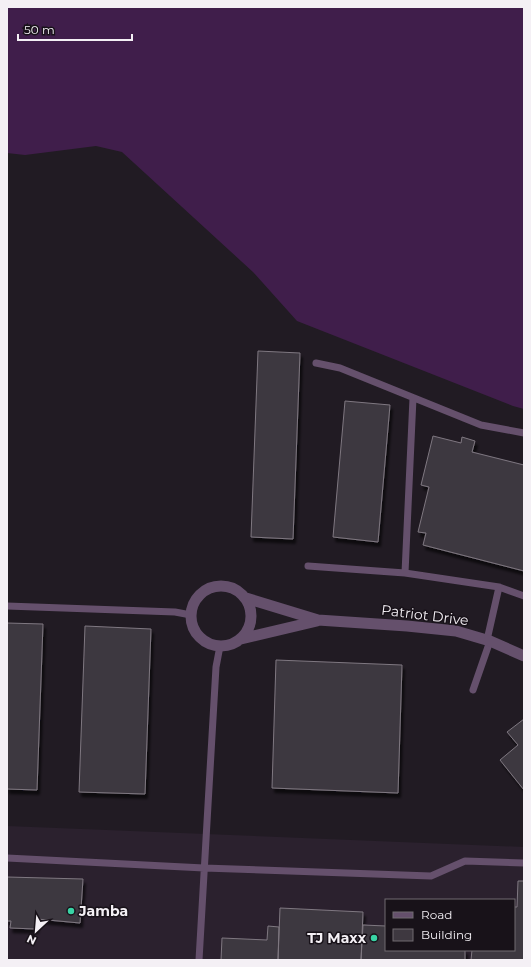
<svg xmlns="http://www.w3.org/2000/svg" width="531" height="967" viewBox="0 0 531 967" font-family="Montserrat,sans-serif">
  <defs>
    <filter id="shadow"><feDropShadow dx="2.5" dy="4.5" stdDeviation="1" flood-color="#0009"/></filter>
  </defs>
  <rect width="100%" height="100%" fill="#211b23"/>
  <path fill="#2b212e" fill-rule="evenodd" d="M 7,826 L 524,847 L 524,960 L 7,960 ZM 386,900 L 514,900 L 514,950 L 386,950 Z"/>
  <path fill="#401e4b" d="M 7,7 L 524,7 L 524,409 L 513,406 L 297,321 L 253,272 L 122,152 L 96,146 L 25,155 L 7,153 Z"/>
  <path fill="#3e3840" stroke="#7f7881" filter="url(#shadow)" d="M 258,351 L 300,353 L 293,539 L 251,537 Z
    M 345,401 L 390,405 L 378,542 L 333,537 Z
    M 433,436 L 461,443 L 462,437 L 475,441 L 472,452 L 524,465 L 524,571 L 423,545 L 426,533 L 418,532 L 429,487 L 421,485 Z
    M 7,623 L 43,624 L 37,790 L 7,789 Z
    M 85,626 L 151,629 L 145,794 L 79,792 Z
    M 276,660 L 402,665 L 398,793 L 272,788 Z
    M 524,719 L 524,790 L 500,760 L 518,745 L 507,732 Z
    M 7,877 L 83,879 L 80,923 L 37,919 L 36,929 L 10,928 L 11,921 L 7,921 Z
    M 518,881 L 524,881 L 524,960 L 471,960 L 472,950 L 514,950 L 514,907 L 517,907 Z
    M 280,908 L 363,912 L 361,960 L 278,960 Z
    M 363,925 L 386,926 L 386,950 L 465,950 L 465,960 L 361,960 Z
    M 268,926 L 279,927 L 278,960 L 221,960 L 222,938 L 267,940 Z"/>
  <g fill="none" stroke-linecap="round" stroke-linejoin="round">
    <path stroke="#65506c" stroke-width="7" d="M 316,363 L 340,368 L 481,425 L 524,433
      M 413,398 L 405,573 L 499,587 L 487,640
      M 308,566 L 405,573
      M 499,587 L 524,596
      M 7,606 L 175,612 L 191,615
      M 473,690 L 490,641
      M 7,858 L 204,868 L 431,876 L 465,861 L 524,863
      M 199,960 L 216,667 L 220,646"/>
    <path stroke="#65506c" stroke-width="11" d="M191 616a30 30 0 1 1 60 0a30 30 0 1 1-60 0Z
      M 246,598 L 318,620 L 407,626 L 456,631 L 490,641 L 524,656
      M 241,639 L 317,621"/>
  </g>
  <g fill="#39d4a5" stroke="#181219" stroke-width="1.5">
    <circle cx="71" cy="911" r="4"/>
    <circle cx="374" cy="938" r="4"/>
  </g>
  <g text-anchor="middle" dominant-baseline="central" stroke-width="3" stroke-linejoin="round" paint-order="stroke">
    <g font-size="14" fill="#f4f0f5" stroke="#181219">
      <text transform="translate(425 615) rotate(7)">Patriot Drive</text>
    </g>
    <g font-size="14" font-weight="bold" fill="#f4f0f5" stroke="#181219" text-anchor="start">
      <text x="79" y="911">Jamba</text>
      <text x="366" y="938" text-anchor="end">TJ Maxx</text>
    </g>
  </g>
  <rect width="531" height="967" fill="none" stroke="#f4f0f5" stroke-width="16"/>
  <rect x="385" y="899" width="130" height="52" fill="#181219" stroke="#706b71"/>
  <rect x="393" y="912" width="20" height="6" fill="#65506c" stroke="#706b71"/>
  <text x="421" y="919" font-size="12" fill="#f4f0f5">Road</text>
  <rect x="393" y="929" width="20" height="12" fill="#3e3840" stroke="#706b71"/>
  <text x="421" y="939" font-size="12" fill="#f4f0f5">Building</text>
  <g transform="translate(36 931) rotate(206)" stroke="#181219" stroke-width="3" paint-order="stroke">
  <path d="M0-3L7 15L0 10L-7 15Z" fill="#f4f0f5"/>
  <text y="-6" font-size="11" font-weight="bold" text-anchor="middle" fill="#f4f0f5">N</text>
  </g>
  <path d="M18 34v6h114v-6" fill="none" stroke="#f4f0f5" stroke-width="2"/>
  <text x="24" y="34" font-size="12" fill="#f4f0f5" stroke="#181219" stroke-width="3" paint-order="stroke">50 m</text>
</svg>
